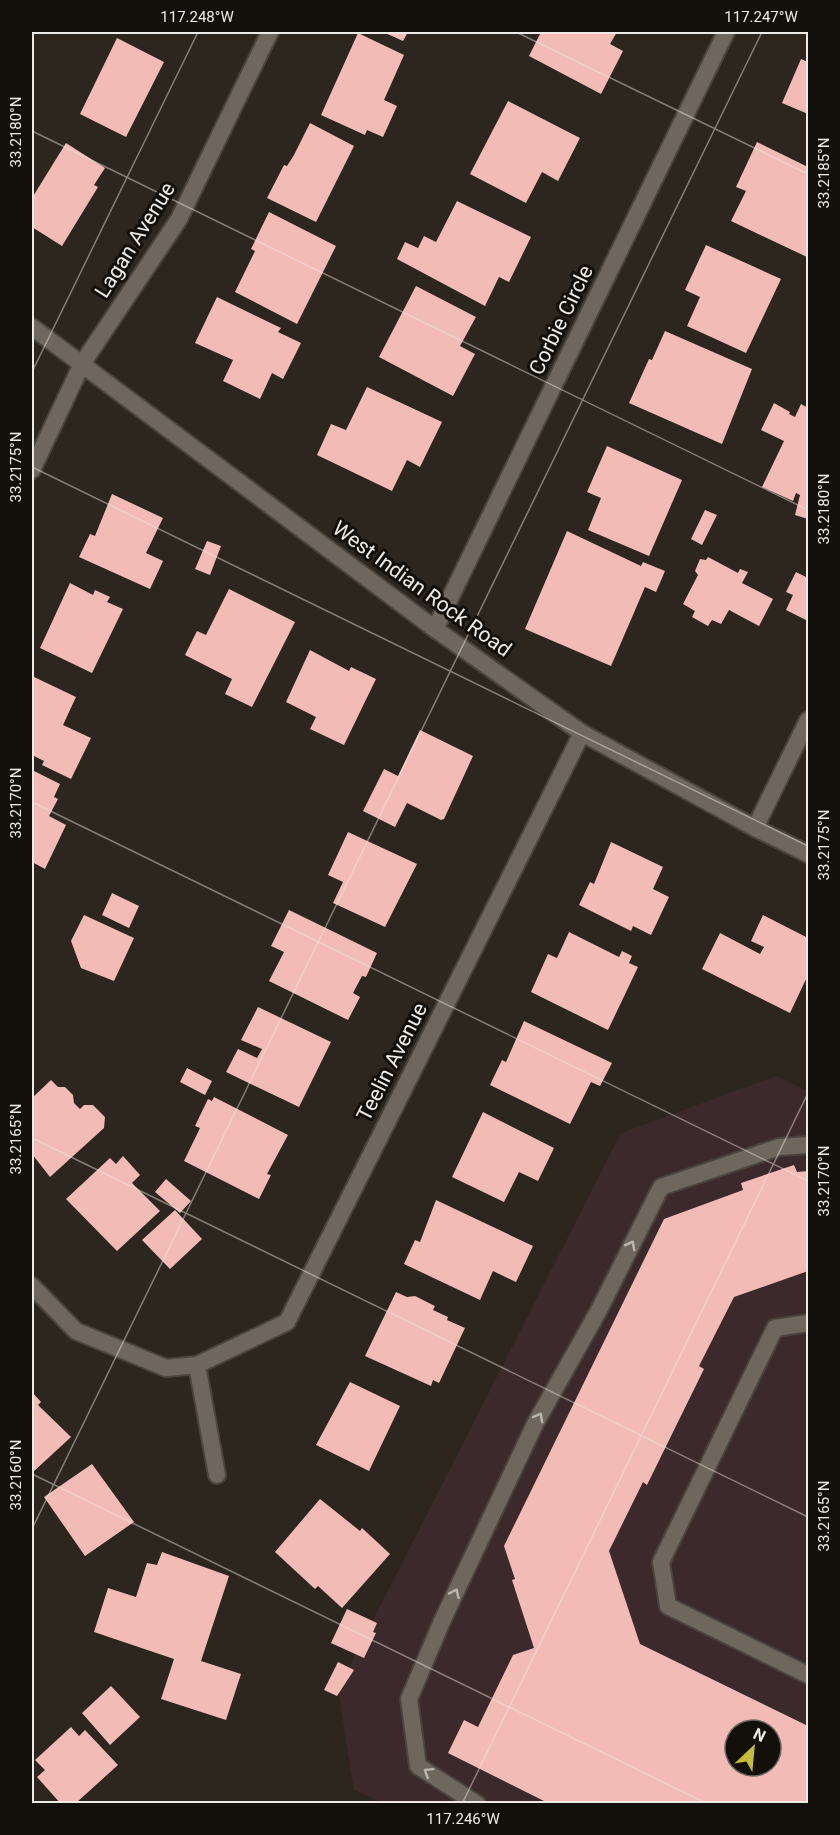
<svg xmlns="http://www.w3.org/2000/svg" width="840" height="1835" viewBox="0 0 840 1835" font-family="Roboto,sans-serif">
  <rect width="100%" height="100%" fill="#2d261e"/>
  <path fill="#3c292c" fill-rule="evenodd" d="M 776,1076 L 808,1091 L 808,1803 L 383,1803 L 354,1790 L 338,1689 L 621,1133 ZM 735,1730 L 771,1730 L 771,1766 L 735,1766 Z"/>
  <path fill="#f3bbb6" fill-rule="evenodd" d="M 383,32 L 408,32 L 403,41 Z
    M 541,32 L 617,32 L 610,44 L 623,51 L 601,94 L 529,56 Z
    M 358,33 L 404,55 L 384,100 L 397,106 L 383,137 L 367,130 L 365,135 L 321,115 Z
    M 117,38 L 164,62 L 126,137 L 80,114 Z
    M 801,59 L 808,62 L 808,114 L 782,103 Z
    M 508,101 L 580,138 L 558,181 L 542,172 L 526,203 L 470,174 Z
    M 310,123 L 354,146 L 316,222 L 267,198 L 284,165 L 287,166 L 294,155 Z
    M 757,142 L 808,167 L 807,257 L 731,221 L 746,191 L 736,187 Z
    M 66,143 L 105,168 L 94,185 L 98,187 L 62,246 L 32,227 L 32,198 Z
    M 457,201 L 531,237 L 509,282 L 499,277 L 485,306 L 397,259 L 405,242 L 418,248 L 424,236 L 436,242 Z
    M 269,212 L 336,246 L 297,324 L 235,292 L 255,251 L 251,249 Z
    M 706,245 L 781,279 L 746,353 L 687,326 L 700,297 L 685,290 Z
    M 416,286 L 476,317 L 460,346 L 475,354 L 453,396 L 379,357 Z
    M 217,297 L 281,328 L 278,332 L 301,343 L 283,379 L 272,373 L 260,399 L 223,381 L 233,360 L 195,343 Z
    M 665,331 L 752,369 L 722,444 L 629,403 L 649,359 L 652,360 Z
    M 367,387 L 442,422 L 420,467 L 407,460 L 392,491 L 317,455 L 331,424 L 346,430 Z
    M 774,403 L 790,412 L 789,414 L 795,417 L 801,404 L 808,408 L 808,519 L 795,515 L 800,495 L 796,493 L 793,501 L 762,487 L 784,441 L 761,430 Z
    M 607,446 L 682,480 L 649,556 L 588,530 L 601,498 L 587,492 Z
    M 112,494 L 163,518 L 146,553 L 163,561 L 150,589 L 79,557 L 90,534 L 95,536 Z
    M 705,510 L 717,515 L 702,545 L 691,539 Z
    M 567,531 L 641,566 L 643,562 L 665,571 L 656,592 L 645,587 L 611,666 L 525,629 Z
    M 207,541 L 221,546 L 210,575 L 195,569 Z
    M 708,557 L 738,573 L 740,569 L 748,572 L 742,583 L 773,599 L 759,626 L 729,610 L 721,624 L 712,620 L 708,626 L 692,617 L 695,611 L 683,604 L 698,575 L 695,571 L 700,559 L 706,560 Z
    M 796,572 L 808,578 L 808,621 L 786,610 L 793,595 L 786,592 Z
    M 70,583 L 93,595 L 95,590 L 110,597 L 107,602 L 123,609 L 92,673 L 40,648 Z
    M 229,589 L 295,622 L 252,707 L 225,694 L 232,679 L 185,655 L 197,631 L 206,635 Z
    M 310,650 L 349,671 L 351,667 L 376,679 L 344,745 L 310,729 L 316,717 L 286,702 Z
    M 32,676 L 76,697 L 63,725 L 91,738 L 71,779 L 42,765 L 44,761 L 32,755 Z
    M 420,730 L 473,756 L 444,819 L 441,820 L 407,803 L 395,827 L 363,811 L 384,769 L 398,776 Z
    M 32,770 L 60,784 L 54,797 L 58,799 L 49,816 L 66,825 L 45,869 L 32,862 Z
    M 348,832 L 417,864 L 385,927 L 333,903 L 343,882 L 328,875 Z
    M 611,842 L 663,867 L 653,889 L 669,897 L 651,935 L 633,926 L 631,931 L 579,905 L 590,882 L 594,884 Z
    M 112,893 L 139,906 L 129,928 L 102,915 Z
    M 289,910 L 377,953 L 366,977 L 362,976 L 353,993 L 360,997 L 348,1020 L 269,981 L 284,952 L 271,946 Z
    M 84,915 L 134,938 L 114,981 L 81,968 L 71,941 Z
    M 763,915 L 808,938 L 808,975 L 790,1013 L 702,969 L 720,933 L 760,954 L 764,947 L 751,941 Z
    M 569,932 L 619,957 L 622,951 L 632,956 L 629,963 L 638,967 L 608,1030 L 531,992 L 548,954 L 557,958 Z
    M 258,1007 L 331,1042 L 299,1107 L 226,1072 L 238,1049 L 257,1058 L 262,1049 L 241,1040 Z
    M 524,1021 L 612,1063 L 600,1086 L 591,1082 L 570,1124 L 490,1085 L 502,1060 L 506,1062 Z
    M 187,1068 L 212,1081 L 205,1095 L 180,1082 Z
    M 51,1080 L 58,1087 L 65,1087 L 73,1095 L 74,1103 L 80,1109 L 84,1105 L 93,1105 L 105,1117 L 104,1128 L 50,1177 L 32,1154 L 32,1098 Z
    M 214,1097 L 288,1135 L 267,1174 L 271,1175 L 259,1199 L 184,1161 L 200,1128 L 195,1126 L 208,1099 L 212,1101 Z
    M 483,1112 L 554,1148 L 538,1181 L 519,1172 L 504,1202 L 452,1177 Z
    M 123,1156 L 140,1175 L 132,1183 L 160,1211 L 117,1251 L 66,1199 L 110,1158 L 116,1164 Z
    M 794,1165 L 797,1172 L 808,1171 L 808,1271 L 734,1297 L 699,1366 L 704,1369 L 647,1485 L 643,1482 L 609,1551 L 640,1644 L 808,1726 L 808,1804 L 550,1804 L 448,1753 L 464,1720 L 478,1727 L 513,1655 L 534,1648 L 512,1580 L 515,1579 L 504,1546 L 664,1219 L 743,1190 L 741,1183 ZM 735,1730 L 771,1730 L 771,1766 L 735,1766 Z
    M 166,1179 L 191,1201 L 180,1213 L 155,1192 Z
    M 436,1200 L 533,1246 L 516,1282 L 493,1271 L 480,1300 L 404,1264 L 415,1240 L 420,1242 Z
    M 175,1210 L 202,1239 L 170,1269 L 142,1240 Z
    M 396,1292 L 407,1297 L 415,1296 L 435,1306 L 433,1310 L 448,1317 L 447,1320 L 465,1328 L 439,1383 L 433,1380 L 431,1386 L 365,1356 Z
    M 350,1382 L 400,1406 L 369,1471 L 316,1445 Z
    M 32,1392 L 41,1402 L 38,1405 L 71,1437 L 32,1473 Z
    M 92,1464 L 134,1522 L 85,1556 L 44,1497 Z
    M 320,1499 L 360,1531 L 362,1528 L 390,1554 L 342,1608 L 318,1586 L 315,1589 L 275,1552 Z
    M 162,1552 L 229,1576 L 201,1661 L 241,1674 L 226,1720 L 161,1699 L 174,1659 L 94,1632 L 108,1588 L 136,1597 L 147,1563 L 157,1565 Z
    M 347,1609 L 377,1623 L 373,1632 L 376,1633 L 364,1658 L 331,1643 Z
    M 338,1662 L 354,1670 L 337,1696 L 324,1690 Z
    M 111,1686 L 140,1717 L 110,1745 L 82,1713 Z
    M 71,1727 L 79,1736 L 85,1730 L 118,1765 L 76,1803 L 61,1804 L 37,1777 L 45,1770 L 35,1760 Z"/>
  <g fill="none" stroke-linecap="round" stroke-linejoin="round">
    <defs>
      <path id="service" d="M 808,1323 L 775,1328 L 661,1562 L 668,1606 L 808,1675
        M 477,1804 L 418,1766 L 409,1699 L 443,1619 L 535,1424 L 599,1310 L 661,1187 L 779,1147 L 808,1145"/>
      <path id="minor" d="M 32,470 L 82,364 L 179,219 L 270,32
        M 435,629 L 726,32
        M 755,828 L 808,720
        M 32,1286 L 76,1331 L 166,1368 L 197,1365 L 287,1322 L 582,733
        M 197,1365 L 217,1475"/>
      <path id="tertiary" d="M 32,327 L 435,629 L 582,733 L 755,828 L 808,854"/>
    </defs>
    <use href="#service" stroke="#49443d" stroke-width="20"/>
    <use href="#minor" stroke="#49443d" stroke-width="20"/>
    <use href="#tertiary" stroke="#49443d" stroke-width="20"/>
    <use href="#service" stroke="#6f675e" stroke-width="16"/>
    <use href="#minor" stroke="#6f675e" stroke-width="16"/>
    <use href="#tertiary" stroke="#6f675e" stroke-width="16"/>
  </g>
  <defs><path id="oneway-chevron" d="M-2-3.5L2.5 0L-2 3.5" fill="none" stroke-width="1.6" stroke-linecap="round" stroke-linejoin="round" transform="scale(1.5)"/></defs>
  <g stroke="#bbb6af">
    <use href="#oneway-chevron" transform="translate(631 1245) rotate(-63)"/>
    <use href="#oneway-chevron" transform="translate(539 1417) rotate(-61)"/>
    <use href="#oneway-chevron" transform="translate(455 1593) rotate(-65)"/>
    <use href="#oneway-chevron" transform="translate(428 1772) rotate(-148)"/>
  </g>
  <path fill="none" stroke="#eeeae5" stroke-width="1.5" stroke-opacity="0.45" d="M 516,32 L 808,174M 32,131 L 808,510M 32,372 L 198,32M 32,467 L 808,846M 32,802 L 808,1181M 32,1138 L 808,1517M 32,1474 L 708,1804M 32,1529 L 762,32M 462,1804 L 808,1093"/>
  <g text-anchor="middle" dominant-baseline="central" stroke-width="6" stroke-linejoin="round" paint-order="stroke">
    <g font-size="21" fill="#eeeae5" stroke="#13100c">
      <text transform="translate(135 240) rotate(-58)">Lagan Avenue</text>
      <text transform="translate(561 320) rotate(-64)">Corbie Circle</text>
      <text transform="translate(422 589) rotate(36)">West Indian Rock Road</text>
      <text transform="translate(392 1062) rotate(-63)">Teelin Avenue</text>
    </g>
  </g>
  <rect width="840" height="1835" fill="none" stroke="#13100c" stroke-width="66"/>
  <g transform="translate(753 1748) rotate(26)"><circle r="28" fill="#13100c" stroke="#6b6763" stroke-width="1.5"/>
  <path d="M0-4.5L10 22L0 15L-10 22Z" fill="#c5bc3d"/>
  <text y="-9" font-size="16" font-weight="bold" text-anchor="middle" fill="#eeeae5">N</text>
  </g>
  <rect x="33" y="33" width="774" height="1769" fill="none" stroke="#eeeae5" stroke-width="2"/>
  <g font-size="15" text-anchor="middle" fill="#eeeae5">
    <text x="197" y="22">117.248°W</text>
    <text x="761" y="22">117.247°W</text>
    <text transform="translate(16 132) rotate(-90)" y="5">33.2180°N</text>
    <text transform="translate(824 173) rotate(-90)" y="5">33.2185°N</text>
    <text transform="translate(16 467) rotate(-90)" y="5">33.2175°N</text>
    <text transform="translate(824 509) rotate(-90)" y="5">33.2180°N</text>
    <text transform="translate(16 803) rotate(-90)" y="5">33.2170°N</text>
    <text transform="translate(824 845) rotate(-90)" y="5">33.2175°N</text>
    <text transform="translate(16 1139) rotate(-90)" y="5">33.2165°N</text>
    <text transform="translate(824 1181) rotate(-90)" y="5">33.2170°N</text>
    <text transform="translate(16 1475) rotate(-90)" y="5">33.2160°N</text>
    <text transform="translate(824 1516) rotate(-90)" y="5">33.2165°N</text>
    <text x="463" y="1824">117.246°W</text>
  </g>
</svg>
